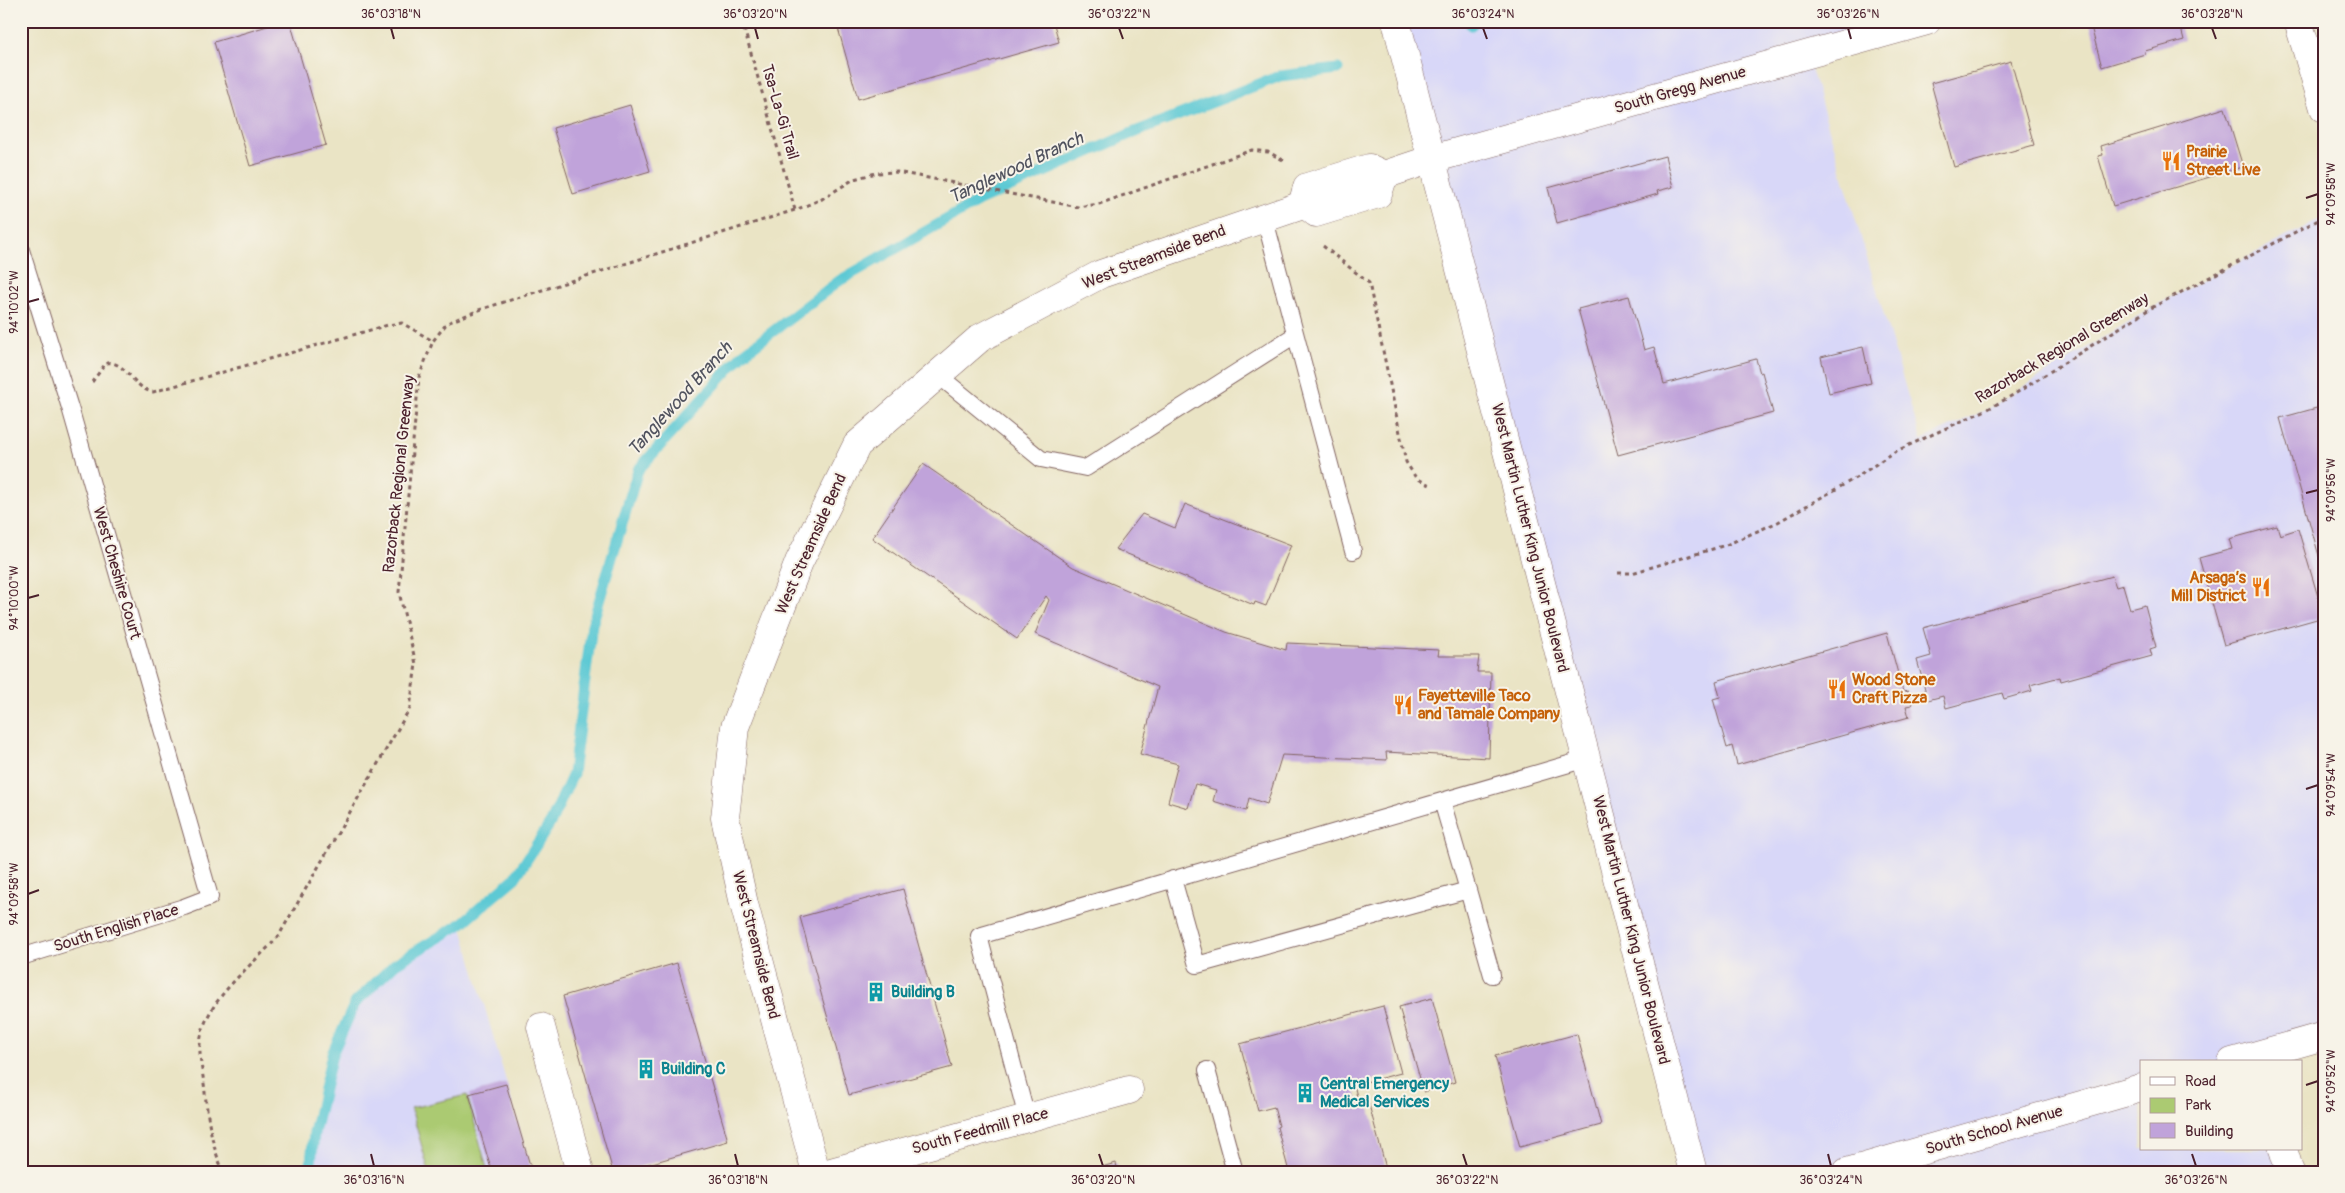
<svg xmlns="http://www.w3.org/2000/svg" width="2345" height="1193" viewBox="0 0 2345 1193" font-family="Pangolin,sans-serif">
  <rect width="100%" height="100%" fill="#f7f3e8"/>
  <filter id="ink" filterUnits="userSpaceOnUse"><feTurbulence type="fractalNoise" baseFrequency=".02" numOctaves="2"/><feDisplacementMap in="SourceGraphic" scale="10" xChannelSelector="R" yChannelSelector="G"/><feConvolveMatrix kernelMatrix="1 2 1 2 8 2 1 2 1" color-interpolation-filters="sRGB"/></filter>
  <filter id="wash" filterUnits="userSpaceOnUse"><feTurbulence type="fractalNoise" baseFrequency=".0096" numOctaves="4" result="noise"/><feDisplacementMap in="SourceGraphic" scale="20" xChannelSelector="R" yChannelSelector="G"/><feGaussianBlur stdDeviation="1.12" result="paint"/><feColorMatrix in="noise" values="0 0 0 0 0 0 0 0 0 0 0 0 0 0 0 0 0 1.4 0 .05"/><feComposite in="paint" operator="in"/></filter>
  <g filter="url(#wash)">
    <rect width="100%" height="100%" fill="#eae4c5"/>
    <path fill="#d8d7f8" d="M 1396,21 L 1927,21 L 1807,55 L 1921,440 L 1988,409 L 2151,308 L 2324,217 L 2324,1036 L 2258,1062 L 2141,1062 L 2141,1149 L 2283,1149 L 2290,1172 L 1693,1172 Z
      M 461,924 L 532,1172 L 310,1172 L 314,1133 L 332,1054 L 355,1003 L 395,964 Z"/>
    <path fill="#abca72" stroke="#7a744e" d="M 467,1095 L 488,1172 L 429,1172 L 411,1108 Z"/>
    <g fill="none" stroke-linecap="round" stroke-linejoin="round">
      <path stroke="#5dc9d4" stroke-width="11" d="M 1471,25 L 1475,21
        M 310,1172 L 314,1133 L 332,1054 L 355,1003 L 395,964 L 461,924 L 515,878 L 551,822 L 573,774 L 592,625 L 638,470 L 742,355 L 839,281 L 979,201 L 1130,134 L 1280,76 L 1338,69"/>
    </g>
    <g id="blocks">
      <path fill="#c0a3da" d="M 284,21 L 290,21 L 326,145 L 250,166 L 214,42 Z
        M 836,21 L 1053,21 L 1059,42 L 858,99 Z
        M 2096,21 L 2179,21 L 2184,40 L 2145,51 L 2145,54 L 2102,67 L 2090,23 Z
        M 2011,61 L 2034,145 L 1954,167 L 1931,83 Z
        M 630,105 L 650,171 L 573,194 L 553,128 Z
        M 2225,108 L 2243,167 L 2113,206 L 2098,156 L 2103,155 L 2101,146 Z
        M 1665,156 L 1673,187 L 1657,191 L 1658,194 L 1557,223 L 1548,188 Z
        M 1629,296 L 1644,350 L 1654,347 L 1664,384 L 1756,359 L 1760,373 L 1762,372 L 1773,413 L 1618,455 L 1578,309 Z
        M 1863,347 L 1871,383 L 1829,393 L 1821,357 Z
        M 2324,406 L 2324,570 L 2323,570 L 2280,418 Z
        M 923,464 L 1073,567 L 1226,632 L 1286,650 L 1287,643 L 1439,650 L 1438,656 L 1479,656 L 1477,672 L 1491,672 L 1489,758 L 1386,752 L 1387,760 L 1282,755 L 1267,804 L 1249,798 L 1246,811 L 1213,801 L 1216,790 L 1195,784 L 1188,808 L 1168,802 L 1178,764 L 1140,754 L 1158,687 L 1035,634 L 1049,600 L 1046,596 L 1017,639 L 872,538 Z
        M 1185,504 L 1291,545 L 1266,606 L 1255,602 L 1254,605 L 1115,549 L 1142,514 L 1175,528 Z
        M 2277,526 L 2280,535 L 2298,529 L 2324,617 L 2224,645 L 2199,558 L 2232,549 L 2229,539 Z
        M 2112,576 L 2116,587 L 2123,585 L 2130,609 L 2145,605 L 2156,647 L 2150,649 L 2152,656 L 2061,681 L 2060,677 L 2030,685 L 2032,691 L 2004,699 L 2002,693 L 1946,708 L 1943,696 L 1928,700 L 1917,660 L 1931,656 L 1923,628 Z
        M 1887,633 L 1903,692 L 1908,691 L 1912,705 L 1906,706 L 1909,717 L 1737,765 L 1732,746 L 1727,748 L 1713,699 L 1720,697 L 1716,681 Z
        M 903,889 L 952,1067 L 849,1095 L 800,917 Z
        M 677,963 L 728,1141 L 621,1172 L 613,1172 L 563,996 Z
        M 1432,998 L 1455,1082 L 1424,1092 L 1399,1007 Z
        M 1383,1006 L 1401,1073 L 1354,1085 L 1359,1104 L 1368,1101 L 1387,1172 L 1289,1172 L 1277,1127 L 1279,1126 L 1274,1107 L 1258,1111 L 1240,1044 Z
        M 1577,1034 L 1601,1125 L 1520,1147 L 1495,1056 Z
        M 506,1084 L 532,1172 L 492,1172 L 469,1094 Z
        M 1116,1163 L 1118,1172 L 1087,1172 L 1087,1171 Z"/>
    </g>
  </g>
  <g filter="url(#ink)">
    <use href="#blocks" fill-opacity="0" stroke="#826461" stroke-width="1"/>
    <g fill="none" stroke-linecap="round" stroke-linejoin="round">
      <defs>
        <path id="service" d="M 1264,216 L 1353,551
          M 21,250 L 71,411 L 210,897 L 184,907 L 21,957
          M 938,375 L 1041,459 L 1086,468 L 1295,335
          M 1173,879 L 1197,965 L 1468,890 L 1442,801
          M 1468,890 L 1492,975
          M 1207,1070 L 1235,1172
          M 1027,1118 L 979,936 L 1586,759"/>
        <path id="minor" d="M 2298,21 L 2324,108
          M 1303,202 L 1316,213 L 1378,194 L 1384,175
          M 541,1027 L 580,1172
          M 2283,1149 L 2290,1172
          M 816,1172 L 744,904 L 725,818 L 735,727 L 799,562 L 857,445 L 980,338 L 1101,274 L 1297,207 L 1303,202 L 1307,187 L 1369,168 L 1384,175 L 1432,159 L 1927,21
          M 831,1172 L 1129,1090"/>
        <path id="primary" d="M 1396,21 L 1693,1172
          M 2232,1062 L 2324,1036
          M 1847,1172 L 2141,1088"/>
      </defs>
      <use href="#service" stroke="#826461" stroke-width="18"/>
      <use href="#minor" stroke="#826461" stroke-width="29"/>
      <use href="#primary" stroke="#826461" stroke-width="29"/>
      <path stroke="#826461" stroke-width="3" stroke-dasharray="4 4" stroke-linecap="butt" d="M 742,21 L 795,210
        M 1323,246 L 1369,283 L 1406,462 L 1416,478 L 1430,485
        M 92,382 L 106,363 C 126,360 133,389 153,392 L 388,325 L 402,323 L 433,341
        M 1618,573 L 1632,573 L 1726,545 L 1778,522 L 1859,476 L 1892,453 L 1988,409 L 2013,395 L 2151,308 L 2324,217
        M 224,1172 C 212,1149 208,1119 205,1093 C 204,1078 199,1059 200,1044 C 203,1001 251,967 278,937 L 410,708 L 416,664 L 399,592 L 419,377 L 433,341 L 447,323 L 479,310 L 795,210 L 822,199 L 854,179 L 876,173 L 897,172 L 1078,207 L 1099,204 L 1252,150 L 1268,152 L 1283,160 L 1284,163"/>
      <use href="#service" stroke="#fff" stroke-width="16"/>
      <use href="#minor" stroke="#fff" stroke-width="28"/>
      <use href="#primary" stroke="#fff" stroke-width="28"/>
    </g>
  </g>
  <path fill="none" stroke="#4a1f2b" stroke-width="2" d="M 391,28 L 394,39M 755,28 L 758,39M 1119,28 L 1123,39M 1483,28 L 1487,39M 1848,28 L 1851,39M 2212,28 L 2216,39M 2306,198 L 2318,194M 28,302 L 39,299M 2306,493 L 2318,490M 28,598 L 39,595M 2306,789 L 2318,785M 28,894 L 39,890M 2306,1085 L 2318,1081M 371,1154 L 374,1166M 735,1154 L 738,1166M 1099,1154 L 1103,1166M 1463,1154 L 1467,1166M 1828,1154 L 1831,1166M 2192,1154 L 2196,1166"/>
  <defs>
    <symbol id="restaurant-bare" viewBox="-9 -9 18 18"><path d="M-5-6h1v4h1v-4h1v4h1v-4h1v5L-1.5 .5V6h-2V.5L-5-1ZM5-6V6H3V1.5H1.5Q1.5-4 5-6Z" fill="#e8710a" stroke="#f7f3e8" stroke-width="2.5" paint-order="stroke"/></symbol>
    <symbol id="building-bare" viewBox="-9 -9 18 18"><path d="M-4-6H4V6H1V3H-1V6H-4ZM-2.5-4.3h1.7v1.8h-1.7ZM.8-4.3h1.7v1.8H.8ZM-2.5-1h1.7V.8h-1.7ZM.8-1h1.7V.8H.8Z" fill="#0f9aa8" stroke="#f7f3e8" stroke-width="2.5" paint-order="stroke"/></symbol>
  </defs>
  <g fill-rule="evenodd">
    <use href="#restaurant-bare" x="2157" y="147" width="28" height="28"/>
    <use href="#restaurant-bare" x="2247" y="573" width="28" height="28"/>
    <use href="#restaurant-bare" x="1823" y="675" width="28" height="28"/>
    <use href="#restaurant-bare" x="1389" y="691" width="28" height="28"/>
    <use href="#building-bare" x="862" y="978" width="28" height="28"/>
    <use href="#building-bare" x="632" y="1055" width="28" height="28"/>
    <use href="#building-bare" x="1291" y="1079" width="28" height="28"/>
  </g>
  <g text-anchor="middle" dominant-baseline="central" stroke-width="4" stroke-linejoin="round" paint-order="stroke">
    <g font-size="16" fill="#4a1f2b" stroke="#f7f3e8">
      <text transform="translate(1680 90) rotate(-16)">South Gregg Avenue</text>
      <text transform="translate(780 112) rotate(74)">Tsa-La-Gi Trail</text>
      <text transform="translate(1154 257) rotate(-21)">West Streamside Bend</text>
      <text transform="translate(2062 348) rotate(-31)">Razorback Regional Greenway</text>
      <text transform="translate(399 474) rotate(-84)">Razorback Regional Greenway</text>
      <text transform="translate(1530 538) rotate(76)">West Martin Luther King Junior Boulevard</text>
      <text transform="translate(811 544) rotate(-66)">West Streamside Bend</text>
      <text transform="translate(117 573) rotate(74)">West Cheshire Court</text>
      <text transform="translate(116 928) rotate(-17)">South English Place</text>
      <text transform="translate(1631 930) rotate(76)">West Martin Luther King Junior Boulevard</text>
      <text transform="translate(756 945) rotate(76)">West Streamside Bend</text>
      <text transform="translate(1994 1130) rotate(-16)">South School Avenue</text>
      <text transform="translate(980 1131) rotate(-15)">South Feedmill Place</text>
    </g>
    <g font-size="16" font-weight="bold" fill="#c56008" stroke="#f7f3e8" text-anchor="start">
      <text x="2186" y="152">Prairie<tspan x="2186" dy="18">Street Live</tspan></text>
      <text x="2246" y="578" text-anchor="end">Arsaga’s<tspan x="2246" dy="18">Mill District</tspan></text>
      <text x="1852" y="680">Wood Stone<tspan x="1852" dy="18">Craft Pizza</tspan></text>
      <text x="1418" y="696">Fayetteville Taco<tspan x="1418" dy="18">and Tamale Company</tspan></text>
    </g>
    <g font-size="16" font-weight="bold" fill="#0d838f" stroke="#f7f3e8" text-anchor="start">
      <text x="891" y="992">Building B</text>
      <text x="661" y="1069">Building C</text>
      <text x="1320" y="1084">Central Emergency<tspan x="1320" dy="18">Medical Services</tspan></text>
    </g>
    <g font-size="18" font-style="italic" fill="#50525e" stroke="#f7f3e8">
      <text transform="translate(1016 168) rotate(-25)">Tanglewood Branch</text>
      <text transform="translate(680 399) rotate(-48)">Tanglewood Branch</text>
    </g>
  </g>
  <rect width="2345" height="1193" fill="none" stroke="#f7f3e8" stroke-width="55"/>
  <rect x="2140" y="1060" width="162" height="90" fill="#f7f3e8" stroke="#b29e9c"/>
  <rect x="2150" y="1077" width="25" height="8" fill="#ffffff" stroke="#b29e9c"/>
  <text x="2185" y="1086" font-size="15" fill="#4a1f2b">Road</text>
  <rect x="2150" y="1098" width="25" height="15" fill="#abca72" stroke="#b29e9c"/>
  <text x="2185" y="1110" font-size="15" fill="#4a1f2b">Park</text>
  <rect x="2150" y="1123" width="25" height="15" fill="#c0a3da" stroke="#b29e9c"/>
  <text x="2185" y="1136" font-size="15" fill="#4a1f2b">Building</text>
  <rect x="28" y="28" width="2290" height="1138" fill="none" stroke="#4a1f2b" stroke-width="2"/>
  <g font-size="12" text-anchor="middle" fill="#4a1f2b">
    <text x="391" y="18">36°03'18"N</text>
    <text x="755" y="18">36°03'20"N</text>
    <text x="1119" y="18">36°03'22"N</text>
    <text x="1483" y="18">36°03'24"N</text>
    <text x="1848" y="18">36°03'26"N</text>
    <text x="2212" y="18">36°03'28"N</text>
    <text transform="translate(2331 194) rotate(-90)" y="4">94°09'58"W</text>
    <text transform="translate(14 302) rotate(-90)" y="4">94°10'02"W</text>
    <text transform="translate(2331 490) rotate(-90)" y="4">94°09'56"W</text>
    <text transform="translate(14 598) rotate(-90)" y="4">94°10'00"W</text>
    <text transform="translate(2331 785) rotate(-90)" y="4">94°09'54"W</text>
    <text transform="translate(14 894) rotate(-90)" y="4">94°09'58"W</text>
    <text transform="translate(2331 1081) rotate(-90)" y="4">94°09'52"W</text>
    <text x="374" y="1184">36°03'16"N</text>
    <text x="738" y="1184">36°03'18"N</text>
    <text x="1103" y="1184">36°03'20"N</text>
    <text x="1467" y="1184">36°03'22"N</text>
    <text x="1831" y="1184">36°03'24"N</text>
    <text x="2196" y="1184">36°03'26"N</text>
  </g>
</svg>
